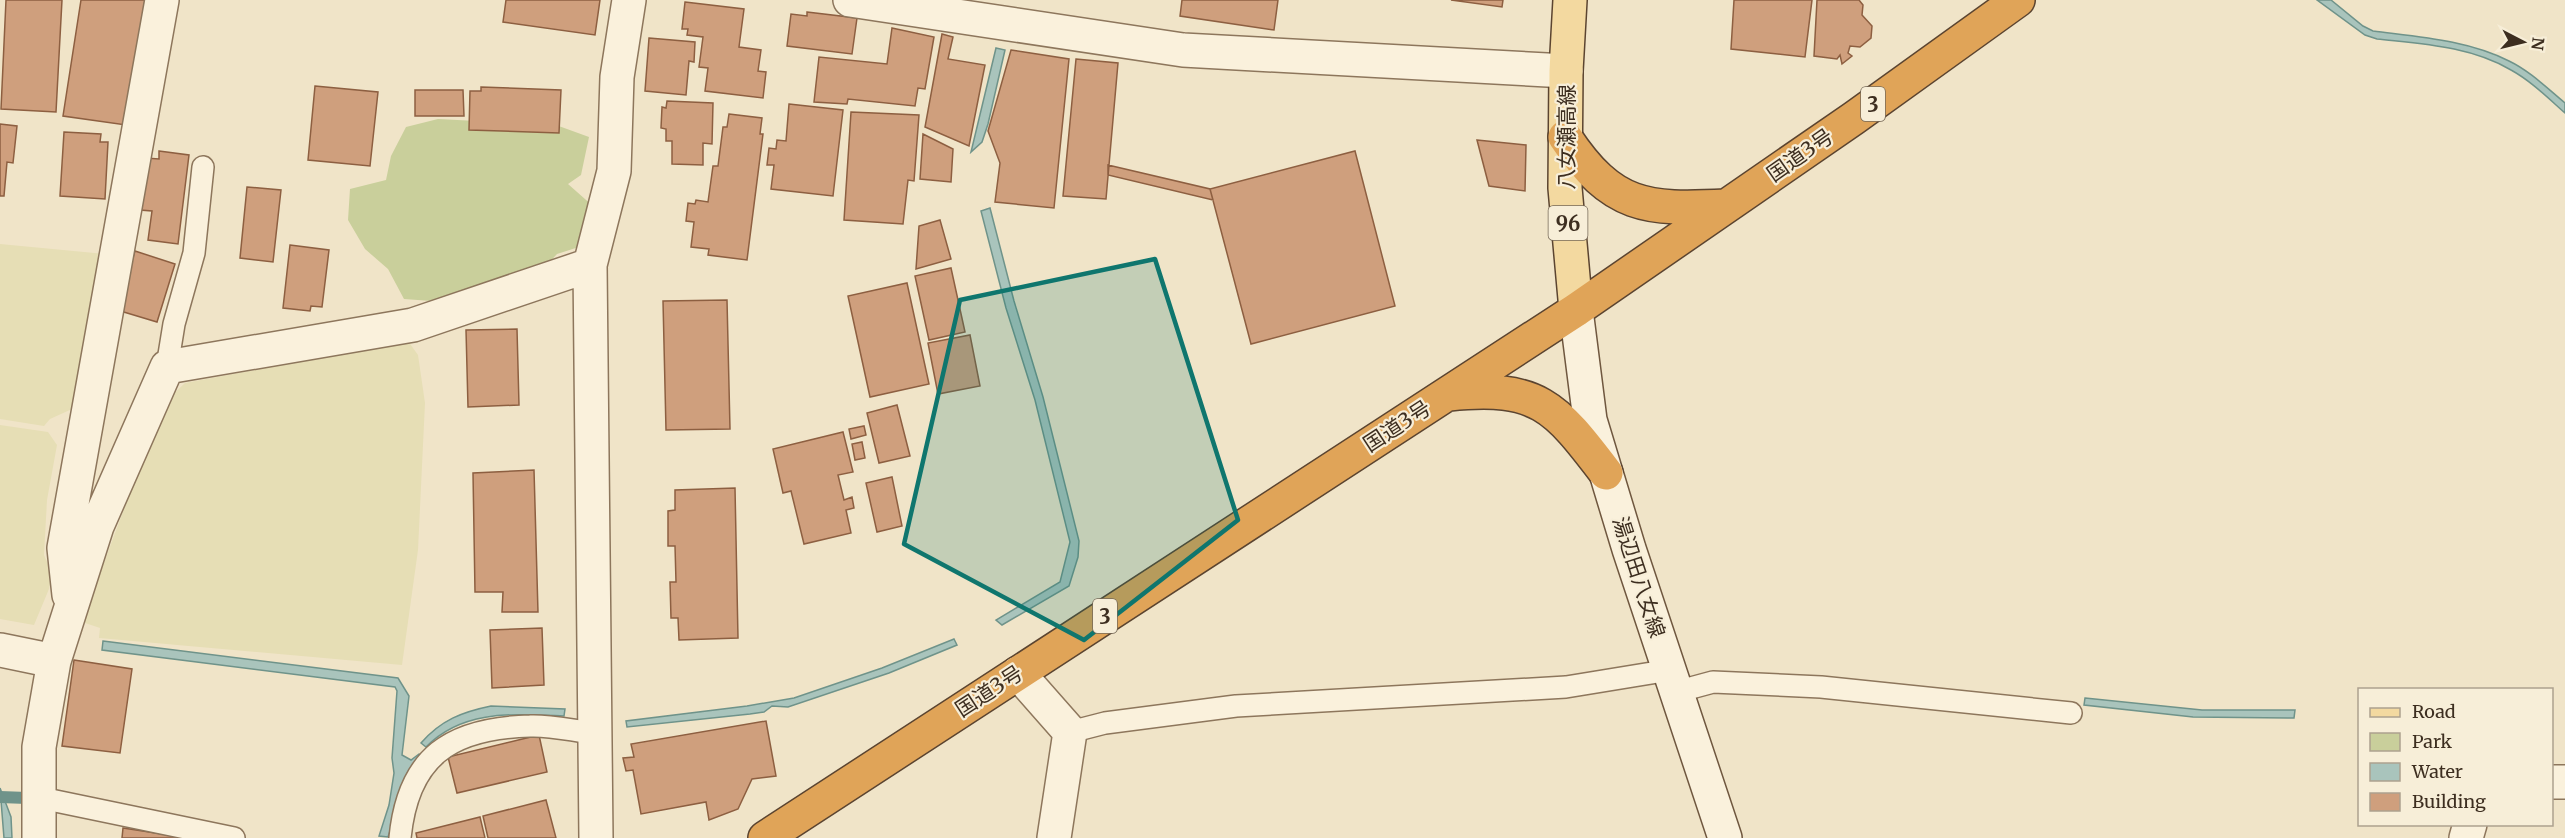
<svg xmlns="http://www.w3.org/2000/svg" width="2565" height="838" viewBox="0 0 2565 838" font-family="Merriweather,'Noto Sans JP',serif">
  <rect width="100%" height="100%" fill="#f0e4c8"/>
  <path fill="#e6deb5" d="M 0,244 L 105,254 L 72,409 L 50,419 L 44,426 L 0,419 Z
    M 408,341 L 418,355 L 425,403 L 418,550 L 402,665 L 99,638 L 100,628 L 82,622 L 163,404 L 185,383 Z
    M 0,425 L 48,432 L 57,445 L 47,500 L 44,555 L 52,573 L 49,589 L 34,625 L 0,619 Z"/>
  <path fill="#c9cf9b" d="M 438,119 L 556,125 L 589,137 L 581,175 L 568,184 L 594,207 L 582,246 L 557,254 L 540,272 L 445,302 L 404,299 L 388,269 L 365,249 L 348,220 L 350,189 L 386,180 L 391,156 L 406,127 Z"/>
  <path fill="#a9c4bc" stroke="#6f938a" stroke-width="1.5" d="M 2317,0 L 2331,0 L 2363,26 L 2373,31 C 2419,37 2467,40 2509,61 C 2530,71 2548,89 2565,103 L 2565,113 C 2548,98 2531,81 2511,70 C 2470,46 2422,44 2377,39 L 2365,35 Z
    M 996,48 L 1005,50 L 988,124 L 982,142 L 971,152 Z
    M 990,208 L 1014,301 L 1043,397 L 1079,541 L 1078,557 L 1069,586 L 1002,625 L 996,620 L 1060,582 L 1070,542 L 1035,400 L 1006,308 L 981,211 Z
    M 954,639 L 957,645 L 889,673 L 788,707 L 772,706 L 764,712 L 750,714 L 627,727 L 626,721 L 747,706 L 794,698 L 882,668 Z
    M 103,641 L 398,678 L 409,696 L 402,755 L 411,760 L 419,754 L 422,759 L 395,816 L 388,837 L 379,836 L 389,805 L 394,773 L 392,758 L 397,691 L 395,687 L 102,650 Z
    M 2085,698 L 2202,710 L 2295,710 L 2294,718 L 2193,717 L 2084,705 Z
    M 491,706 L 565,709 L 564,716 C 514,714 463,709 426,747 L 421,743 C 441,720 462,712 491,706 Z
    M 0,788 L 11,817 L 12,838 L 4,838 Z"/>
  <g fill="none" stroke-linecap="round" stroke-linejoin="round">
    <path stroke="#6f938a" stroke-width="12" d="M 0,797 L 27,798 L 27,807"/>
  </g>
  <path fill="#cf9f7d" stroke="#8d5f41" stroke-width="1.5" d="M 6,0 L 62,0 L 56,112 L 1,109 Z
    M 81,0 L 145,0 L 126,125 L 63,116 Z
    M 506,0 L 600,0 L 595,35 L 503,22 Z
    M 1182,0 L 1278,0 L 1274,30 L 1180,16 Z
    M 1451,0 L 1503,0 L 1502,7 Z
    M 1734,0 L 1812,0 L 1805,57 L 1731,49 Z
    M 1817,0 L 1859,0 L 1863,5 L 1862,15 L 1872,26 L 1871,38 L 1860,47 L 1850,46 L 1848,53 L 1852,56 L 1842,64 L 1840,55 L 1837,59 L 1814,56 Z
    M 685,2 L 744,9 L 739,47 L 761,50 L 758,71 L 766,72 L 763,98 L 705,91 L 708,68 L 699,67 L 703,37 L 687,35 L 688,29 L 682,29 Z
    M 807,12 L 857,18 L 852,54 L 787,46 L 791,14 L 807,16 Z
    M 892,28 L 934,37 L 925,89 L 918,88 L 915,106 L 848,99 L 847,104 L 814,102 L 819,57 L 887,64 Z
    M 942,34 L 953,37 L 948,59 L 985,65 L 969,146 L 925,127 Z
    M 649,38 L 695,42 L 694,62 L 689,61 L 686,95 L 645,91 Z
    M 1011,50 L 1069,59 L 1054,208 L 995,202 L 1000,163 L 988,131 Z
    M 1076,59 L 1118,63 L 1106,199 L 1063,196 Z
    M 315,86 L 378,92 L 370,166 L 308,160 Z
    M 481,87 L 561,90 L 559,133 L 469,130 L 470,91 L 481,91 Z
    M 415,90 L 463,90 L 464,116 L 415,116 Z
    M 667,101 L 713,103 L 712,144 L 703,143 L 703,165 L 672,164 L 672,141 L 666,141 L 666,129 L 661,128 L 662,107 L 666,108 Z
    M 789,104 L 843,110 L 833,196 L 771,189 L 774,165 L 767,165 L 769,148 L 776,149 L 777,140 L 786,141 Z
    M 851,112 L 919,115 L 914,181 L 908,180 L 903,224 L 844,220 Z
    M 729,114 L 762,118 L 760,134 L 763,134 L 747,260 L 708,255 L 709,249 L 691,247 L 694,222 L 686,221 L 688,203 L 695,204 L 696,200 L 708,202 L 713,166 L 718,166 L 723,127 L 727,127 Z
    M 0,124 L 17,126 L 13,163 L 7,162 L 4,196 L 0,196 Z
    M 64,132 L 101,134 L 100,142 L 108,142 L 105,199 L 60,196 Z
    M 923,134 L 953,149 L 951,182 L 920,179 Z
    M 1477,140 L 1526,145 L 1525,191 L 1489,186 Z
    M 159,151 L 189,155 L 178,244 L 148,240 L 152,211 L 140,210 L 146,158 L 159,159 Z
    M 1355,151 L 1395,306 L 1251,344 L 1210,189 Z
    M 1108,165 L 1210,189 L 1213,200 L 1108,175 Z
    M 247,187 L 281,190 L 273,262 L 240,258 Z
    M 940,220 L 951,259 L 916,269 L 919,226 Z
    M 290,245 L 329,250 L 322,307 L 311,306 L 310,311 L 283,308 Z
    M 135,251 L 175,264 L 157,322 L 117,310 Z
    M 951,268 L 965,332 L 929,340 L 915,276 Z
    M 907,283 L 929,384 L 870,397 L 848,296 Z
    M 727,300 L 730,429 L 666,430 L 663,301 Z
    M 517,329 L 519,405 L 468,407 L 466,330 Z
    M 970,335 L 980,386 L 938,394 L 928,343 Z
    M 897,405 L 910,456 L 879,463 L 867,413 Z
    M 864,426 L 866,435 L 851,439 L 849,429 Z
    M 843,432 L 853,472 L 838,475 L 844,500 L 852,497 L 854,508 L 846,510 L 851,533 L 804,544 L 791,491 L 783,493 L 773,449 Z
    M 862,442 L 865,458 L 855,460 L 852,444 Z
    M 534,470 L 538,612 L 502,612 L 503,592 L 475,592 L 473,473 Z
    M 892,477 L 902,526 L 877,532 L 866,483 Z
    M 735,488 L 738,638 L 679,640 L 678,618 L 671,618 L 670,582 L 676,582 L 675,546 L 668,546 L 668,511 L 675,510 L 675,490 Z
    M 542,628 L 544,685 L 492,688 L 490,630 Z
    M 74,660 L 132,669 L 120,753 L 62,746 Z
    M 766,721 L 776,776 L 752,779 L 738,809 L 709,820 L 706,802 L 641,814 L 633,770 L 626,771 L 623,758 L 634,757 L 631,744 Z
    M 539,735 L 547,772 L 457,793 L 448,757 Z
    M 546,800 L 556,838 L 488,838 L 483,816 Z
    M 480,817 L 485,838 L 417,838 L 416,833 Z
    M 123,828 L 182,837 L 182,838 L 122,838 Z"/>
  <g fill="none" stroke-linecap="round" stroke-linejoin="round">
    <defs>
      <path id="lane" d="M 167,367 L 174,324 L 194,253 L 203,167
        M 1676,692 L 1713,682 L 1821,687 L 2071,713
        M 1070,732 L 1105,723 L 1236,706 L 1566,687 L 1670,670
        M 41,798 L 234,838
        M 400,838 C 408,756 451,728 530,726 C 551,725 574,731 595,733"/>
      <path id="street" d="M 850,0 L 1183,50 L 1566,71
        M 69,595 L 64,548 L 162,0
        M 0,650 L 54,661
        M 1018,673 L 1070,732 L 1054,838
        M 2552,782 L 2565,782
        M 39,838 L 39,747 L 54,661 L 97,526 L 167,367 L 413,325 L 590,265
        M 596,838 L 590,265 L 614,171 L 617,77 L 629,0
        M 2466,838 L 2470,824"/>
      <path id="secondary" d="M 1576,310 L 1590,420 L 1629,549 L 1725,838"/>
      <path id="primary" d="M 1570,0 L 1566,71 L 1565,188 L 1576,310"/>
      <path id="highway" d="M 1565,137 C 1612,208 1646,210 1726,206
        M 1449,394 C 1538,385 1555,406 1606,473
        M 765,838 L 1576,310 L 1854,118 L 2018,0"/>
    </defs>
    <use href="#lane" stroke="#8d765c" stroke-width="24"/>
    <use href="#street" stroke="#8d765c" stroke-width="36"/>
    <use href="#secondary" stroke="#6f573f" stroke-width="36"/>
    <use href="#primary" stroke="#5b4430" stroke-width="36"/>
    <use href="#highway" stroke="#5b4430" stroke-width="36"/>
    <use href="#lane" stroke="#faf1dc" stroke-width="21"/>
    <use href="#street" stroke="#faf1dc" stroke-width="33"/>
    <use href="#secondary" stroke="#faf1dc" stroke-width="33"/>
    <use href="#primary" stroke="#f3d9a0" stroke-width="33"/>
    <use href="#highway" stroke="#e0a458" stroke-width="33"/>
  </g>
  <path fill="#0f766e" fill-opacity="0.2" stroke="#0f766e" stroke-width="4.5" stroke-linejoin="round" d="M 1155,259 L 1238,520 L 1084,640 L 904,544 L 960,300 Z"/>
  <g text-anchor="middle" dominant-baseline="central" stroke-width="4.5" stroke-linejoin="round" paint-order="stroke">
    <g fill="#f7eed8" stroke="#756857" stroke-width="1.5">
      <rect x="1861" y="87" width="24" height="34" rx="4.5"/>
      <rect x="1548.5" y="206" width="39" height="34" rx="4.5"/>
      <rect x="1093" y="599" width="24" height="34" rx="4.5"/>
    </g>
    <g font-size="20" font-weight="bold" fill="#3d2e20">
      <text x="1873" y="104">3</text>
      <text x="1568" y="223">96</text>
      <text x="1105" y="616">3</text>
    </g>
    <g font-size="21" fill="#3d2e20" stroke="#f7eed8">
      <text transform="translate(1566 137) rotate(-90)">八女瀬高線</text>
      <text transform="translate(1800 155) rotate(-35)">国道3号</text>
      <text transform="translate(1397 426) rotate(-33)">国道3号</text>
      <text transform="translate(1639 577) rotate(72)">湯辺田八女線</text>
      <text transform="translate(989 691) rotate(-33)">国道3号</text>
    </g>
  </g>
  <rect x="2358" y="688" width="195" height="138" fill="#f7eed8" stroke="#ada18e" stroke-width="1.5"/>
  <rect x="2370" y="708" width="30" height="9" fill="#f3d9a0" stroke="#ada18e" stroke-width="1.5"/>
  <text x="2412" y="718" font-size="18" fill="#3d2e20">Road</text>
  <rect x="2370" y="733" width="30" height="18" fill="#c9cf9b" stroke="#ada18e" stroke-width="1.5"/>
  <text x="2412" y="748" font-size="18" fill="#3d2e20">Park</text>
  <rect x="2370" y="763" width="30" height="18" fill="#a9c4bc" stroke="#ada18e" stroke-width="1.5"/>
  <text x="2412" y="778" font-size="18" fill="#3d2e20">Water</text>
  <rect x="2370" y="793" width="30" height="18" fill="#cf9f7d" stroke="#ada18e" stroke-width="1.5"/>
  <text x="2412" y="808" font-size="18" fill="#3d2e20">Building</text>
  <g transform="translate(2523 42) rotate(97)" stroke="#f7eed8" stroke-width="4.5" paint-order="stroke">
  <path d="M0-4.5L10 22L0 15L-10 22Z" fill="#3d2e20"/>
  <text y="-9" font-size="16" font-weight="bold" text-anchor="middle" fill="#3d2e20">N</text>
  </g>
</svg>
